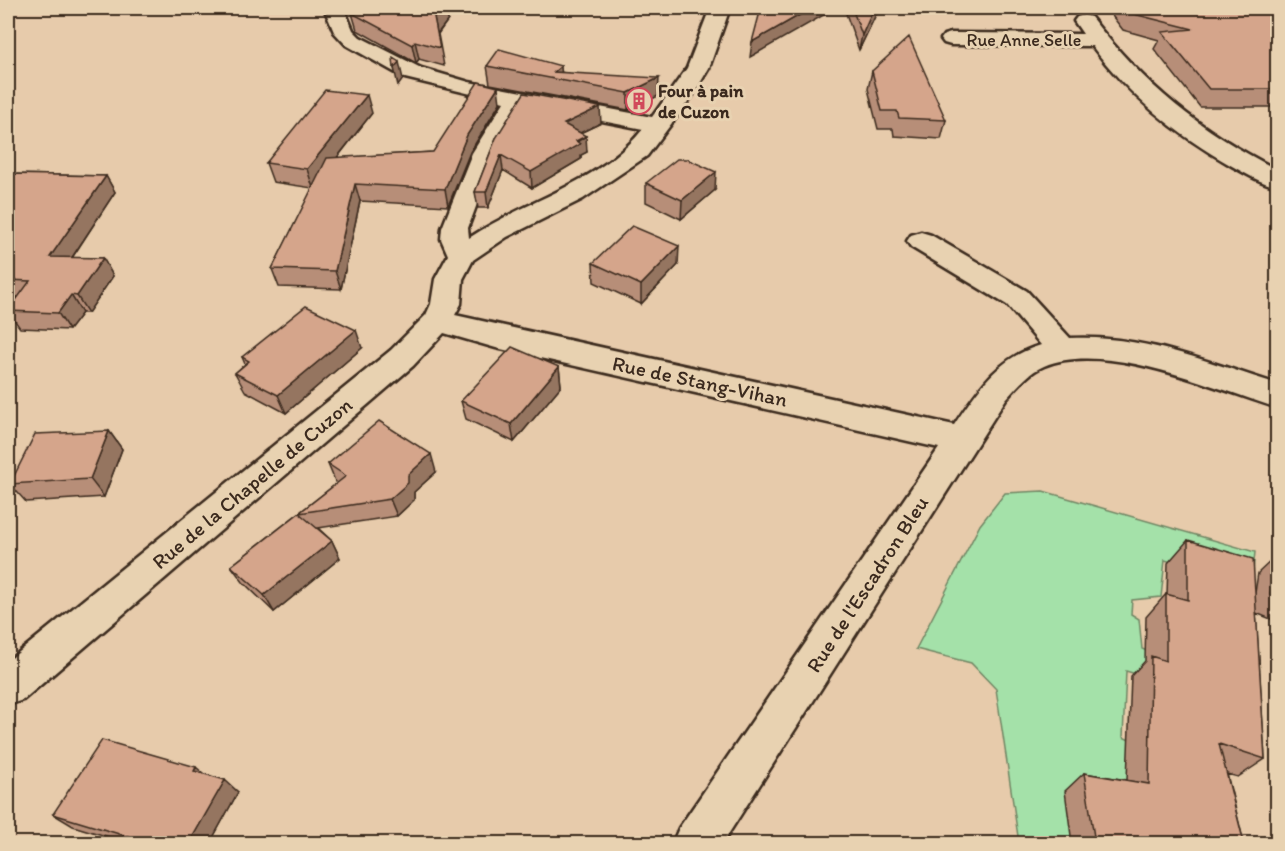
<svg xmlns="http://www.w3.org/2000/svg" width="1285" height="851" viewBox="0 0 1285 851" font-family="Itim,sans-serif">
  <rect width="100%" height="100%" fill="#e7cbab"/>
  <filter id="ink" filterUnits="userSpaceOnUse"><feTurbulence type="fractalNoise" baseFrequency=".0167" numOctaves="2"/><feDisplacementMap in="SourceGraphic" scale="12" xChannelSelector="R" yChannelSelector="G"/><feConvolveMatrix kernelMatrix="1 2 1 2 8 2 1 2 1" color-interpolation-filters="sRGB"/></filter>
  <g filter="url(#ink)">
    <path fill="#a4e1a9" stroke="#708664" stroke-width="1.5" d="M 1043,491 L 1255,552 L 1253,571 L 1238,582 L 1165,560 L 1161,597 L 1132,600 L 1131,614 L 1139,619 L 1142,649 L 1157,655 L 1156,680 L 1126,671 L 1123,737 L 1187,767 L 1115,843 L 1019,843 L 996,689 L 971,663 L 916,649 L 980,525 L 1005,493 Z"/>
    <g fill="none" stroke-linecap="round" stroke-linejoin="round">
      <defs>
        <path id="minor" d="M 324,8 L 344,8 L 353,30 L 360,37 L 421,68 L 469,82 L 652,117 L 687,68 L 710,8 L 730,8 L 709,68 L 693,95 L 647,156 L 583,199 L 507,237 L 473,260 L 463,279 L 461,304 L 455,315 L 954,425 C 978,390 998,357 1041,345 L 1007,305 L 911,247 L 907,241 L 911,235 L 921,232 L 931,235 L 1027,291 L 1070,338 C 1142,334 1210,363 1278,384 L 1278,408 C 1216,389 1106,340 1044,366 C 1029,372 1017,387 1006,399 L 722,844 L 672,844 L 679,828 L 939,448 L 496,348 L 444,333 L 413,366 L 23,700 L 8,705 L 8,661 L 391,350 L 426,315 L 431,304 L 435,279 L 448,255 L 441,239 L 442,228 L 472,153 L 504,102 L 405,78 L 346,45 L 334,32 ZM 525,106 L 643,129 C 599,184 525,200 469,238 L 468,228 L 496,153 Z
          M 1084,15 L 1091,17 C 1145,86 1199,130 1278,170 L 1278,187 C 1261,183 1246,174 1232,166 C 1177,135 1130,97 1092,46 L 951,45 L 944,43 L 941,39 L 944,35 L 951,33 L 1083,34 L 1074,21 L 1077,17 Z"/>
      </defs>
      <use href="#minor" stroke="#3b2a1e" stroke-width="5"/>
      <use href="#minor" fill="#e8d2b1" fill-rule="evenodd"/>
    </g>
    <path fill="#b78e78" stroke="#3b2a1e" stroke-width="1.5" d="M 844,8 L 879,8 L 859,50 Z
      M 1106,8 L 1278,8 L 1278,107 L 1200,107 L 1154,49 L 1159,40 L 1123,30 Z
      M 352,13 L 448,20 L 438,34 L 444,66 L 419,59 L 416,63 L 357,30 Z
      M 487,66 L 561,72 L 658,96 L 628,110 L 490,84 Z
      M 872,71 L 946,120 L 941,139 L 894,136 L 893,129 L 878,129 L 868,89 Z
      M 500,103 L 470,152 L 448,206 L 360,201 L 341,289 L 279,287 L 272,269 L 313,188 L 273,182 L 266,163 L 372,113 L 337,158 L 433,152 Z
      M 601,123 L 580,133 L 587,152 L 581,155 L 581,159 L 532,188 L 503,170 L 488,208 L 478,208 L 475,192 L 496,138 Z
      M 8,174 L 106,176 L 115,192 L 72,258 L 103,258 L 113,276 L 88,313 L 82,313 L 69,330 L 20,328 L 8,311 L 18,297 L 8,297 Z
      M 646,183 L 715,190 L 681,219 L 646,202 Z
      M 593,263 L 678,265 L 641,304 L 594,282 Z
      M 362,348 L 286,413 L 245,391 L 235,373 L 245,364 L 242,357 Z
      M 559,367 L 561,386 L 514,442 L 466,419 L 461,401 Z
      M 109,431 L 122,449 L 104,497 L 26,502 L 10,484 Z
      M 328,464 L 436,472 L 414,492 L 414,500 L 397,516 L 318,528 L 332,541 L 340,558 L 274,612 L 243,582 L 231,566 L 337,483 L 335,481 Z
      M 1188,540 L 1255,593 L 1258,573 L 1275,557 L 1278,558 L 1278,622 L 1256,613 L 1265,759 L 1238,777 L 1227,774 L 1244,843 L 1072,843 L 1065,791 L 1084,773 L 1127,780 L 1131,676 L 1145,661 L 1146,617 L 1166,594 L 1167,595 L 1168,563 Z
      M 204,774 L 238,792 L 210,843 L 129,843 L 73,826 L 53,814 Z"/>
    <path fill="#957461" stroke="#3b2a1e" stroke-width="1.5" d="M 441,8 L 446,8 L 448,20 L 437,34 L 434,17 Z
      M 812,8 L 836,8 L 750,57 L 752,42 Z
      M 874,8 L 879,8 L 859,50 L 862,35 Z
      M 415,41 L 419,59 L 416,63 L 412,45 Z
      M 399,62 L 403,79 L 398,86 L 394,68 Z
      M 561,66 L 562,80 L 554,72 Z
      M 659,78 L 658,96 L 628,110 L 628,93 Z
      M 498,87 L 500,103 L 470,152 L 448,206 L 445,189 L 467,135 Z
      M 367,95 L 372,113 L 313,188 L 307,169 Z
      M 600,107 L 601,123 L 565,140 L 564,124 Z
      M 586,136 L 587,152 L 581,155 L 581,159 L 532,188 L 531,172 Z
      M 501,155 L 503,170 L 488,208 L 486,192 Z
      M 716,172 L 715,190 L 681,219 L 682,200 Z
      M 106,176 L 115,192 L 61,274 L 50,257 Z
      M 355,184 L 360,201 L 341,289 L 335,271 Z
      M 679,246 L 678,265 L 641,304 L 641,285 Z
      M 103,258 L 113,276 L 88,313 L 77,296 Z
      M 71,295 L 82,313 L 69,330 L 58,313 Z
      M 356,330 L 362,348 L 286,413 L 278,395 Z
      M 559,367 L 561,386 L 514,442 L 511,424 Z
      M 109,431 L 122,449 L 104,497 L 90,479 Z
      M 431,454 L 436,472 L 414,492 L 414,500 L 397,516 L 390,499 L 408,475 Z
      M 332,541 L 340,558 L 274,612 L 264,595 Z
      M 196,767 L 210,779 L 194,771 Z
      M 225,780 L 238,792 L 210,843 L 189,843 Z
      M 156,839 L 162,843 L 153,843 Z"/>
    <path fill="#d5a58b" stroke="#3b2a1e" stroke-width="1.5" d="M 402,8 L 441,8 L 434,17 L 440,48 L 415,41 L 412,45 L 352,13 Z
      M 761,8 L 812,8 L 752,42 Z
      M 852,8 L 874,8 L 862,35 Z
      M 1126,8 L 1278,8 L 1278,89 L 1209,89 L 1162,32 L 1193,29 L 1130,13 Z
      M 909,37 L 946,120 L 899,118 L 897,111 L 882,111 L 872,71 Z
      M 499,49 L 561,66 L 554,72 L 659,78 L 628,93 L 487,66 Z
      M 393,58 L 399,62 L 394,68 Z
      M 478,82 L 498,87 L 467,135 L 445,189 L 355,184 L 335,271 L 272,269 L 327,158 L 433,152 Z
      M 325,90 L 367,95 L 307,169 L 266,163 Z
      M 524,93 L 600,107 L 564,124 L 586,136 L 576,141 L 580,144 L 531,172 L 501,155 L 486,192 L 475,192 L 496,138 Z
      M 677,159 L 687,159 L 716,172 L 682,200 L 646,183 Z
      M 8,174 L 106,176 L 50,257 L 103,258 L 77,296 L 71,295 L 58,313 L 8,311 L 30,281 L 8,280 L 8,225 L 11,218 L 8,218 Z
      M 632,226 L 679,246 L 641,285 L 593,263 Z
      M 306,306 L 356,330 L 278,395 L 235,373 L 249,361 L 242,357 Z
      M 512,347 L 559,367 L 511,424 L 461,401 Z
      M 379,421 L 431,454 L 408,475 L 408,483 L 390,499 L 299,513 L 346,476 L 328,464 Z
      M 109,431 L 90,479 L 10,484 L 35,434 Z
      M 299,513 L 332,541 L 264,595 L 231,566 Z
      M 1188,540 L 1253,559 L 1265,759 L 1219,744 L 1244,843 L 1095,843 L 1084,773 L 1149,784 L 1151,656 L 1166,661 L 1166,594 L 1188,600 Z
      M 1275,557 L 1278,558 L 1278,598 L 1270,595 Z
      M 102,740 L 196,767 L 194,771 L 225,780 L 189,843 L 171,843 L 156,839 L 153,843 L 149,843 L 53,814 Z"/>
  </g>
  <defs>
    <symbol id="building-ring" viewBox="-11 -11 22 22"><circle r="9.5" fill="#e8d2b1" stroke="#d1495b" stroke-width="1.5"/><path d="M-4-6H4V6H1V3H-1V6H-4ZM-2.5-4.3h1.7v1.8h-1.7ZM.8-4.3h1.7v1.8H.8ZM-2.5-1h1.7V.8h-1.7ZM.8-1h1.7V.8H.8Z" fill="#d1495b"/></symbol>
  </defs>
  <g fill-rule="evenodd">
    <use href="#building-ring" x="624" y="86" width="30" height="30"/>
  </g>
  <g text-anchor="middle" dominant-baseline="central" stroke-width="6" stroke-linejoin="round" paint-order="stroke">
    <g font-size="18" fill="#3b2a1e" stroke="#e8d2b1">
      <text x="1024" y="40">Rue Anne Selle</text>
    </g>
    <g font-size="18" font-weight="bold" fill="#3b2a1e" stroke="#e8d2b1" text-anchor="start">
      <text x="658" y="91">Four à pain<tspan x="658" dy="21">de Cuzon</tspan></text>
    </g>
    <g font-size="21" fill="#3b2a1e" stroke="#e8d2b1">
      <text transform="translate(700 381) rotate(12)">Rue de Stang-Vihan</text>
      <text transform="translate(252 483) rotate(-40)">Rue de la Chapelle de Cuzon</text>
      <text transform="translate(867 584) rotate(-57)">Rue de l'Escadron Bleu</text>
    </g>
  </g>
  <rect width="1285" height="851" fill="none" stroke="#e8d2b1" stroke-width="30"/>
  <rect x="15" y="15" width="1255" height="821" fill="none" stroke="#3b2a1e" stroke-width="2" filter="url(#ink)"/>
</svg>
